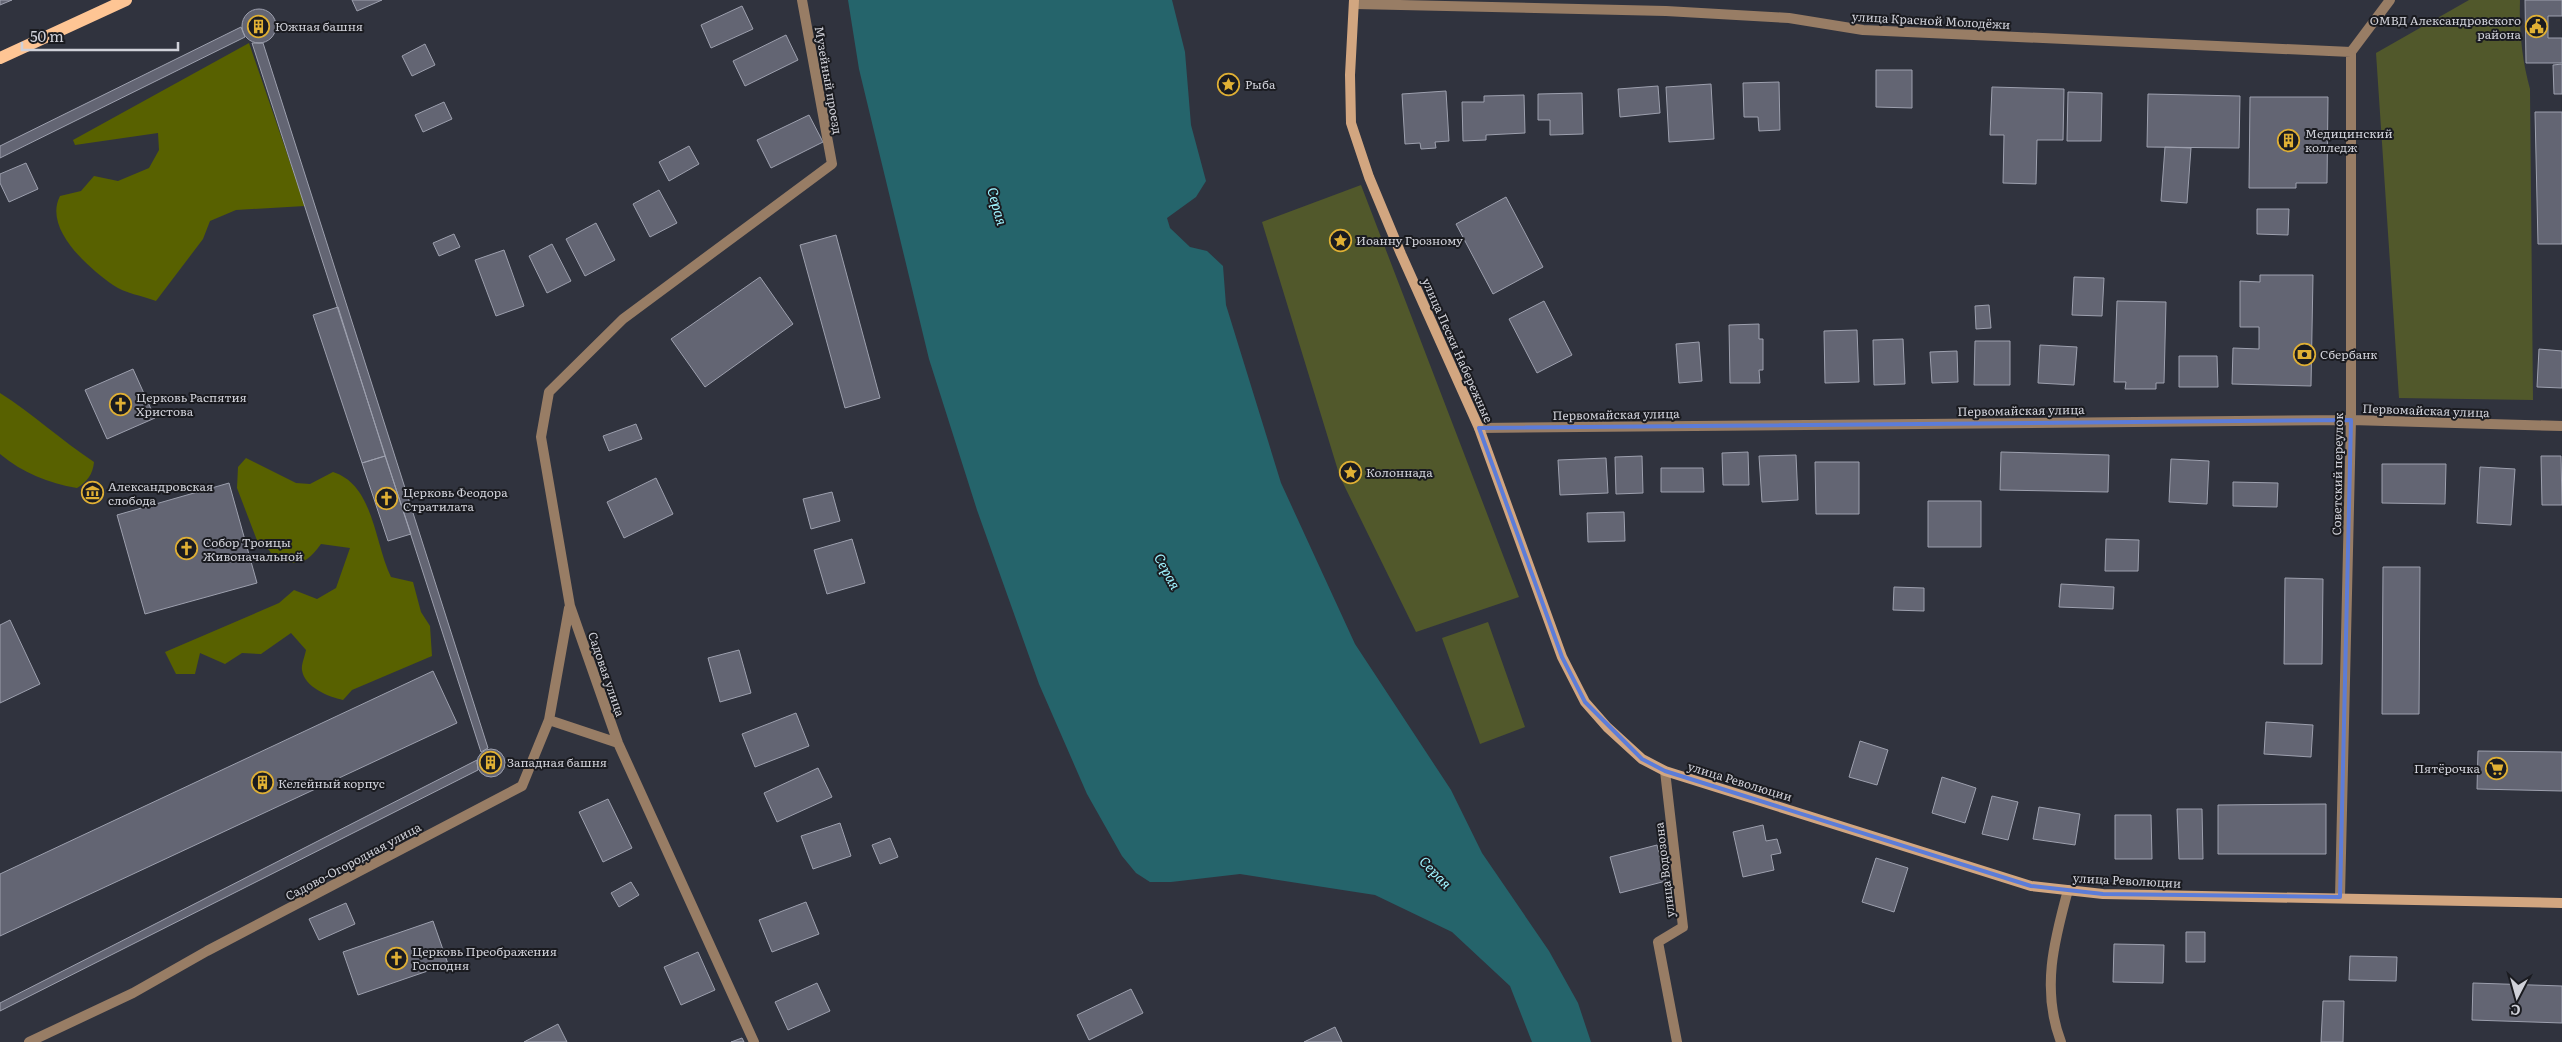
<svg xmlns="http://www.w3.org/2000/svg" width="2562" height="1042" viewBox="0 0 2562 1042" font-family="Literata,serif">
  <rect width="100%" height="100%" fill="#30333e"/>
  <path fill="#51582b" d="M 2469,0 L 2520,0 C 2519,31 2522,60 2530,89 L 2533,400 L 2399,398 L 2376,53 Z
    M 1361,185 L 1519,597 L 1416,632 L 1340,477 L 1262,222 Z
    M 1488,622 L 1525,727 L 1480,744 L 1442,638 Z"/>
  <path fill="#586100" d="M 249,43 L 305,206 L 236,210 L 210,221 L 203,239 L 156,301 C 143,296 124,293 113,285 C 89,268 43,229 60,196 L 81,191 L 94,176 L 118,181 L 149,168 L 159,150 L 158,133 L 75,145 L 73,140 Z
    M 0,393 C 33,414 61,440 94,462 C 93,474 87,482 77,488 C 48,483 23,473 0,454 Z
    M 246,458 L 296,483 L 310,484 L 333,472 C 374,485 374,542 391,577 L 413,582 L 421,612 L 430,626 L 432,656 L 352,690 L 343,700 C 329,697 304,687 302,670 C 301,665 305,656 306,650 L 291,633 L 261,654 L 242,653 L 225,664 L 200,653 L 195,674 L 176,674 L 165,652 L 279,603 L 294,590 L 317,599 L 336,588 L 350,548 L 321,544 C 306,564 301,565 276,561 L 269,550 L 258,543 L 237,488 L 238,467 Z"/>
  <path fill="#25646b" d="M 848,0 L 1172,0 L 1185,52 L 1191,125 L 1206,181 L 1196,197 L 1167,218 L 1170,228 L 1190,247 L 1207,251 L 1223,266 L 1226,305 L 1281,483 L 1355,644 L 1451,790 L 1482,853 L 1549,951 L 1578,1003 L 1591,1042 L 1532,1042 L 1510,986 L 1452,932 L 1375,895 L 1240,874 L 1171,882 L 1150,882 L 1136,873 L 1122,856 L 1087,794 L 1039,684 L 977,510 L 929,359 L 859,69 Z"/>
  <path fill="#636573" stroke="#9da0ae" d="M 0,0 L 12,0 L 0,5 Z
    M 352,0 L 382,0 L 357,11 Z
    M 2525,0 L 2562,0 L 2562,16 L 2548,16 L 2548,38 L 2562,38 L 2562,63 L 2526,63 Z
    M 742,6 L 753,29 L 711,48 L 701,25 Z
    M242 26a17 17 0 1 1 34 0a17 17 0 1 1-34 0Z
    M 241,27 L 245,37 L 0,158 L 0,146 Z
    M 786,35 L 798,60 L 745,86 L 733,61 Z
    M 252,43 L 263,43 L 488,748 L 481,752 Z
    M 425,44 L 435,65 L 412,76 L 402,56 Z
    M 2562,64 L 2562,94 L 2554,94 L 2553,65 Z
    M 1876,70 L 1912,70 L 1912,108 L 1876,107 Z
    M 1779,82 L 1780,130 L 1759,131 L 1758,117 L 1744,117 L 1743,83 Z
    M 1711,84 L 1714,139 L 1669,142 L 1666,87 Z
    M 1658,86 L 1660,113 L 1620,117 L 1618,89 Z
    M 1992,87 L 2064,89 L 2063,140 L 2037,140 L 2036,184 L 2003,183 L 2004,135 L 1990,135 Z
    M 1446,91 L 1449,141 L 1435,142 L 1436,148 L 1421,149 L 1420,143 L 1405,144 L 1402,94 Z
    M 2068,92 L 2102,93 L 2101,141 L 2067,141 Z
    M 1582,93 L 1583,134 L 1550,135 L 1550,120 L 1538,120 L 1538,94 Z
    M 2148,94 L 2240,96 L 2239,148 L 2147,147 Z
    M 1524,95 L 1525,133 L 1486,135 L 1486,140 L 1463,141 L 1462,102 L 1484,102 L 1484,96 Z
    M 2250,97 L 2328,97 L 2327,183 L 2296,183 L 2296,188 L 2249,188 Z
    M 444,102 L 452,119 L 423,132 L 415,115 Z
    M 2535,112 L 2562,112 L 2562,244 L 2538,244 Z
    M 809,115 L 823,142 L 771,168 L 757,140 Z
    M 689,146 L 699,164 L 669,181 L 659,162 Z
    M 2165,147 L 2191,148 L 2187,203 L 2161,201 Z
    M 26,163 L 38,189 L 9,202 L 0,183 L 0,174 Z
    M 659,190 L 677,223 L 650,237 L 633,204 Z
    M 1506,197 L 1543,267 L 1493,294 L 1456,224 Z
    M 2257,209 L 2289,209 L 2288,235 L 2257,234 Z
    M 596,223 L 615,260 L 585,276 L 566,239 Z
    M 454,234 L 460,247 L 439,256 L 433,243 Z
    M 836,235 L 880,398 L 845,408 L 800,245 Z
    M 552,244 L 571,281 L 547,293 L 529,256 Z
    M 504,250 L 524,306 L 496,316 L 475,260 Z
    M 2260,275 L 2313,275 L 2311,386 L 2232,384 L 2233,348 L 2259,349 L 2259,327 L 2240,327 L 2240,281 L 2260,282 Z
    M 760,277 L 793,324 L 705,387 L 671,339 Z
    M 2074,277 L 2104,278 L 2102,316 L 2072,315 Z
    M 1544,301 L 1572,355 L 1537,373 L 1509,319 Z
    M 2117,301 L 2166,302 L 2164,383 L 2156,383 L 2156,389 L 2125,389 L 2126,382 L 2114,382 Z
    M 1989,305 L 1991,328 L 1976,329 L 1975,306 Z
    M 338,307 L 385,456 L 362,463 L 313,315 Z
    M 1759,324 L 1759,339 L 1763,339 L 1763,370 L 1759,370 L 1760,383 L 1730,383 L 1729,325 Z
    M 1857,330 L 1859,382 L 1825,383 L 1824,331 Z
    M 1903,339 L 1905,384 L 1874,385 L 1873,340 Z
    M 1975,341 L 2010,341 L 2010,385 L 1974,385 Z
    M 1699,342 L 1702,381 L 1679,383 L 1676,344 Z
    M 2040,345 L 2077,347 L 2074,385 L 2038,383 Z
    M 2539,349 L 2562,351 L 2562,388 L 2537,387 Z
    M 1957,351 L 1958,382 L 1932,383 L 1930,352 Z
    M 2179,356 L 2217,356 L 2218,387 L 2179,387 Z
    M 133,369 L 155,418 L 107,439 L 85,390 Z
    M 636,424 L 642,439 L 609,451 L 603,436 Z
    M 1748,452 L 1749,485 L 1723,485 L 1722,453 Z
    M 2001,452 L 2109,455 L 2108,492 L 2000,490 Z
    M 1796,455 L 1798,500 L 1762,502 L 1759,456 Z
    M 385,456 L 411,534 L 388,541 L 362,463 Z
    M 1642,456 L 1643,493 L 1616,494 L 1615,457 Z
    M 2541,456 L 2561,456 L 2562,505 L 2542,505 Z
    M 1606,458 L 1608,493 L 1560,495 L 1558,460 Z
    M 2171,459 L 2209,461 L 2207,504 L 2169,502 Z
    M 1815,462 L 1859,462 L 1859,514 L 1816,514 Z
    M 2382,464 L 2446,464 L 2445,504 L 2382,503 Z
    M 2480,467 L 2515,469 L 2511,525 L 2477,523 Z
    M 1661,468 L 1703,468 L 1704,492 L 1661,492 Z
    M 656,478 L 673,514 L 624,538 L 607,502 Z
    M 2233,482 L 2278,483 L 2277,507 L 2233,506 Z
    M 229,483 L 257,583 L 145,614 L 117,515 Z
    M 832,492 L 840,521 L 811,529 L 803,499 Z
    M 1928,501 L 1981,501 L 1981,547 L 1928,547 Z
    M 1624,512 L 1625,541 L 1588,542 L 1587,513 Z
    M 852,539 L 865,583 L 827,594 L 814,550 Z
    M 2106,539 L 2139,540 L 2138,571 L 2105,571 Z
    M 2383,567 L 2420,567 L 2419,714 L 2382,714 Z
    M 2285,578 L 2323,579 L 2322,664 L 2284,664 Z
    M 2061,584 L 2114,587 L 2113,609 L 2059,607 Z
    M 1894,587 L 1924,588 L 1924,611 L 1893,610 Z
    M 10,620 L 40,684 L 0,703 L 0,625 Z
    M 739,650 L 751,693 L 720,702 L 708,658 Z
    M 433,671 L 457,723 L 0,936 L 0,874 Z
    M 796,713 L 809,746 L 755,767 L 742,734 Z
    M 2266,722 L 2313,725 L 2311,757 L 2264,754 Z
    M 1860,741 L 1888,750 L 1877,785 L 1849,777 Z
    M477 763a14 14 0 1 1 28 0a14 14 0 1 1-28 0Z
    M 2478,751 L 2562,752 L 2562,791 L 2477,789 Z
    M 477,760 L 478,770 L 0,1011 L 0,1003 Z
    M 818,768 L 832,797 L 777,822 L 764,793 Z
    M 1942,777 L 1976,788 L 1965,823 L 1932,813 Z
    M 1992,796 L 2018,802 L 2008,840 L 1982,834 Z
    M 608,799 L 632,848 L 603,862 L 579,812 Z
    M 2326,804 L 2326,854 L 2218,854 L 2218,805 Z
    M 2039,807 L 2080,814 L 2075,845 L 2033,839 Z
    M 2177,809 L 2202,809 L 2203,859 L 2179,859 Z
    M 2115,815 L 2151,815 L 2152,859 L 2115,859 Z
    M 840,823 L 851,856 L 813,869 L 801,836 Z
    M 1763,825 L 1766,841 L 1777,839 L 1781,853 L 1771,855 L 1774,870 L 1743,877 L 1733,832 Z
    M 890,838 L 898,857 L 880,864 L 872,845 Z
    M 1657,845 L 1666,881 L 1620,893 L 1610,857 Z
    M 1876,858 L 1908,868 L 1894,912 L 1862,902 Z
    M 631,882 L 639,895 L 619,907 L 611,893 Z
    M 806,902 L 819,934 L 772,952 L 759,920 Z
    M 346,903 L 355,924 L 319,940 L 309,919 Z
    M 433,921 L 448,964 L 358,995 L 343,952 Z
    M 2186,932 L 2205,932 L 2205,962 L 2186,962 Z
    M 2114,944 L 2164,945 L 2163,983 L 2113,982 Z
    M 698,952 L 715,990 L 681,1005 L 664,967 Z
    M 2350,956 L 2397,957 L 2396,981 L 2349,980 Z
    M 817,983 L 830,1011 L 788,1030 L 775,1002 Z
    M 2473,983 L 2562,986 L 2562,1023 L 2472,1020 Z
    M 1131,989 L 1143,1013 L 1089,1040 L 1077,1015 Z
    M 2323,1001 L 2344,1001 L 2343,1042 L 2321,1042 Z
    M 558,1024 L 567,1042 L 524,1042 Z
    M 1335,1027 L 1342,1042 L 1304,1042 Z
    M 742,1038 L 744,1042 L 731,1042 Z"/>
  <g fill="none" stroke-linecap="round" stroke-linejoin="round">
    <path stroke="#987d65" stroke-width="10" d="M 1355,4 L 1666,11 L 1789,18 L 1863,30 L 2351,52
      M 2351,52 L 2390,0
      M 1479,428 L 2351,420 L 2562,426
      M 549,720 L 618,743
      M 1665,771 L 1683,927 L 1658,942 L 1677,1042
      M 2340,897 L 2351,420 L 2351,52
      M 29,1042 L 133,993 L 207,951 L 522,786 L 549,720 L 569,608
      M 754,1042 L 618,743 L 570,606 L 541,437 L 549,392 L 623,319 L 832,164 L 802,0
      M 2061,1042 C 2041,990 2054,941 2068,890"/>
    <path stroke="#d2a680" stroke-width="10" d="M 1354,0 L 1350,75 L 1351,123 L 1369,177 L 1401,254 L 1479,428 L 1562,657 L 1585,702 L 1607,727 L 1642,759 L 1665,771 L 2031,886 L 2103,894 L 2562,903"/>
    <path stroke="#fec594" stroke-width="12" d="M 0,58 L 126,0"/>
  </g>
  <path fill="none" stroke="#5c7cd8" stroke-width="4" stroke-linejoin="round" d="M 2351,420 L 2340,897 L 2103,894 L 2031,886 L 1665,771 L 1642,759 L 1585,702 L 1562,657 L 1479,428 Z"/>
  <defs>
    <symbol id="building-ring" viewBox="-11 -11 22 22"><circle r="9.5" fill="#1a1b20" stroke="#e0b034" stroke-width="1.5"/><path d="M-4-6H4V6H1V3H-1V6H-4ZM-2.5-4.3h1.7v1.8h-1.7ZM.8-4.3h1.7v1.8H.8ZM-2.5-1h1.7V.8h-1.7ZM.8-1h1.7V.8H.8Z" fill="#e0b034"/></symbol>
    <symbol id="civic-ring" viewBox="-11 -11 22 22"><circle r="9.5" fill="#1a1b20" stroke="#e0b034" stroke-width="1.5"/><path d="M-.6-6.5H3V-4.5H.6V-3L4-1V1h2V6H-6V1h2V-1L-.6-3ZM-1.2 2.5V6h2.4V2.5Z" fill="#e0b034"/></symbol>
    <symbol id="sight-ring" viewBox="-11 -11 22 22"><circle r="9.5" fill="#1a1b20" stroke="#e0b034" stroke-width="1.5"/><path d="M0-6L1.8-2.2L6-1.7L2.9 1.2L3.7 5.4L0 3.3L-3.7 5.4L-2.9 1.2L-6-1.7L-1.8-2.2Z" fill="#e0b034"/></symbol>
    <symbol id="bank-ring" viewBox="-11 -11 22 22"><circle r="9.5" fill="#1a1b20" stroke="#e0b034" stroke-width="1.5"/><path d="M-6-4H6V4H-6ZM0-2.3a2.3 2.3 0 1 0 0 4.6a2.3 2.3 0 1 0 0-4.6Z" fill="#e0b034"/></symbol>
    <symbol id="church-ring" viewBox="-11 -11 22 22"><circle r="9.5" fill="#1a1b20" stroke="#e0b034" stroke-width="1.5"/><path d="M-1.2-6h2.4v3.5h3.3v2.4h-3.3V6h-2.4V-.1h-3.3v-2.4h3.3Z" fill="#e0b034"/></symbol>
    <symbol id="museum-ring" viewBox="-11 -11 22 22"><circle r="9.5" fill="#1a1b20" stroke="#e0b034" stroke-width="1.5"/><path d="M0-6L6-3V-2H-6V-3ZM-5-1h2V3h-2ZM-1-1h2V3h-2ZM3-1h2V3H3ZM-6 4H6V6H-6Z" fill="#e0b034"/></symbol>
    <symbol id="supermarket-ring" viewBox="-11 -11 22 22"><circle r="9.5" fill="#1a1b20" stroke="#e0b034" stroke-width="1.5"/><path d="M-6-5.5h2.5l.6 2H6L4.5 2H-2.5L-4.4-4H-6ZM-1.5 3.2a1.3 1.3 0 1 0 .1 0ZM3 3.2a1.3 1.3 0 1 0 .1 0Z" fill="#e0b034"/></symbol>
  </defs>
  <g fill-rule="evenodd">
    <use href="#building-ring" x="246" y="14" width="25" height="25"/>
    <use href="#civic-ring" x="2524" y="14" width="25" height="25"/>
    <use href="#sight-ring" x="1216" y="72" width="25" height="25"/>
    <use href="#building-ring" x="2276" y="128" width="25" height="25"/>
    <use href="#sight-ring" x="1328" y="228" width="25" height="25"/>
    <use href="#bank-ring" x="2292" y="342" width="25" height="25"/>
    <use href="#church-ring" x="108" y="392" width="25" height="25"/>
    <use href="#sight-ring" x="1338" y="460" width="25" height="25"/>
    <use href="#museum-ring" x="80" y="480" width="25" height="25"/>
    <use href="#church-ring" x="374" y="486" width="25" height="25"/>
    <use href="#church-ring" x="174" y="536" width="25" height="25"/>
    <use href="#building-ring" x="478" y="750" width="25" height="25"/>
    <use href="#supermarket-ring" x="2484" y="756" width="25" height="25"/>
    <use href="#building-ring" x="250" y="770" width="25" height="25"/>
    <use href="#church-ring" x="384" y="946" width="25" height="25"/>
  </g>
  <g text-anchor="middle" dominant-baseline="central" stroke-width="4" stroke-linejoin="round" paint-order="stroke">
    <g font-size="12" fill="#d0d1d9" stroke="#1a1b20">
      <text transform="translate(1931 20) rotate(3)">улица Красной Молодёжи</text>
      <text transform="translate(829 80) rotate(80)">Музейный проезд</text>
      <text transform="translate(1458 350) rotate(66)">улица Пески Набережные</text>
      <text transform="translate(2021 410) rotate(-1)">Первомайская улица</text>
      <text transform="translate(2426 410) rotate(2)">Первомайская улица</text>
      <text transform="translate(1616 414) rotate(-1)">Первомайская улица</text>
      <text transform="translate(2337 474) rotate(-89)">Советский переулок</text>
      <text transform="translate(607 674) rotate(71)">Садовая улица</text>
      <text transform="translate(1740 781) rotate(17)">улица Революции</text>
      <text transform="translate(353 861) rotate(-28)">Садово-Огородная улица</text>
      <text transform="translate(1664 870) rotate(-97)">улица Водозона</text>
      <text transform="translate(2127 880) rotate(3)">улица Революции</text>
    </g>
    <g font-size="12" fill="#d0d1d9" stroke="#1a1b20" text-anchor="start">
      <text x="2521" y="20" text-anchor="end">ОМВД Александровского<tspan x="2521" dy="14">района</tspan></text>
      <text x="275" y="26">Южная башня</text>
      <text x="1245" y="84">Рыба</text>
      <text x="2305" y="133">Медицинский<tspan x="2305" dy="14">колледж</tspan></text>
      <text x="1356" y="240">Иоанну Грозному</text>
      <text x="2320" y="354">Сбербанк</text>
      <text x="136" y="397">Церковь Распятия<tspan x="136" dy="14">Христова</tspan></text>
      <text x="1366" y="472">Колоннада</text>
      <text x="108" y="486">Александровская<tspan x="108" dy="14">слобода</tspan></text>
      <text x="403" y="492">Церковь Феодора<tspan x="403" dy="14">Стратилата</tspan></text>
      <text x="203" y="542">Собор Троицы<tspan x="203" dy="14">Живоначальной</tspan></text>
      <text x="507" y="762">Западная башня</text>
      <text x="2480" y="768" text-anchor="end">Пятёрочка</text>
      <text x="278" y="783">Келейный корпус</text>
      <text x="412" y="951">Церковь Преображения<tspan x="412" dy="14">Господня</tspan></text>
    </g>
    <g font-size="14" font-style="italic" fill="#a0f4ff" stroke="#1a1b20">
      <text transform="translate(998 206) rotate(74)">Серая</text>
      <text transform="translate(1168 571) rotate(61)">Серая</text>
      <text transform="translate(1436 872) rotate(46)">Серая</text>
    </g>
  </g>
  <g transform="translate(2517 997) rotate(186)" stroke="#1a1b20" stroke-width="4" paint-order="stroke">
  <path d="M0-4L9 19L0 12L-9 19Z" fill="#d0d1d9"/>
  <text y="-8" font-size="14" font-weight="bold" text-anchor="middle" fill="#d0d1d9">С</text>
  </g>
  <path d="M22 42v8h156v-8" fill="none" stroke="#d0d1d9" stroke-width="2.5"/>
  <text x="30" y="42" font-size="15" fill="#d0d1d9" stroke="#1a1b20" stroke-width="4" paint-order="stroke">50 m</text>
</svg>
